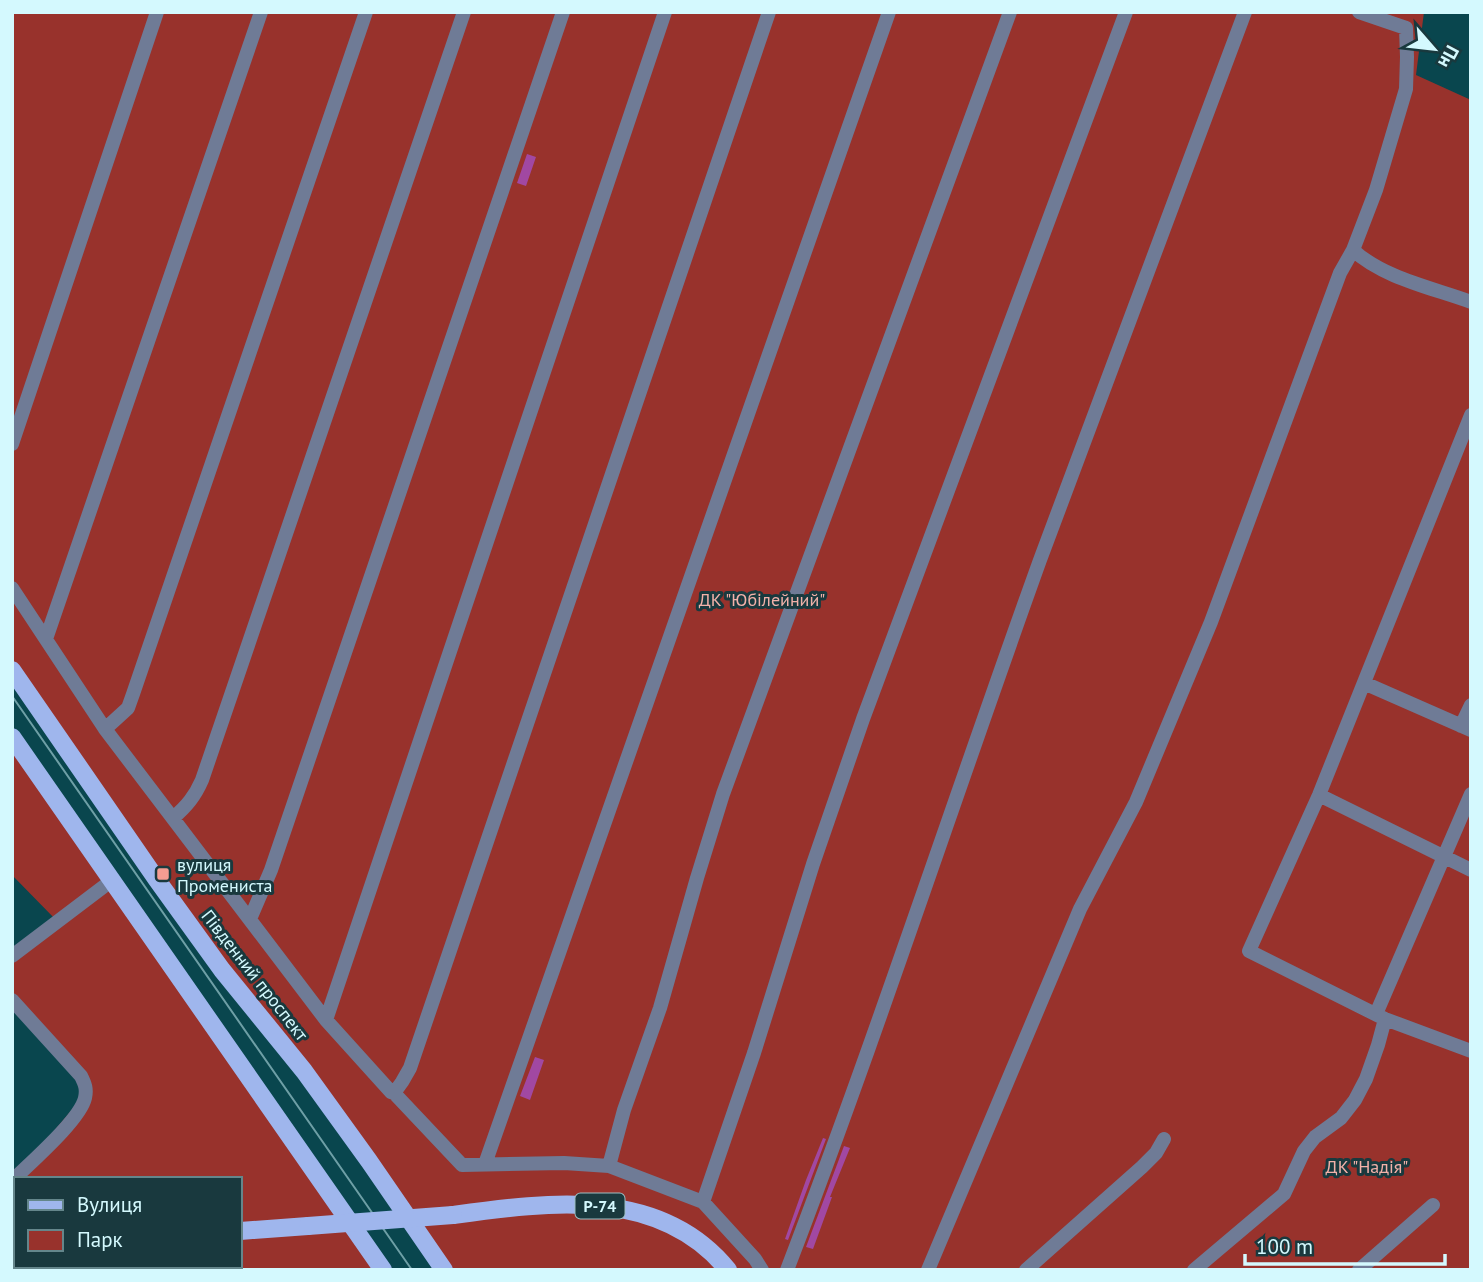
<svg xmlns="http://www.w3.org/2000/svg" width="1483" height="1282" viewBox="0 0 1483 1282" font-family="'PT Sans',sans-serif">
  <rect width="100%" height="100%" fill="#09464e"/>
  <path fill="#98322c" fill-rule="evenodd" d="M 12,12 L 1424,12 L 1416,75 L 1471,100 L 1471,1270 L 444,1270 L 12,670 Z
    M 12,737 L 382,1270 L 12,1270 L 12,1181 L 86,1093 L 12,1000 L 12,956 L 57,921 L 12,875 ZM 16,1179 L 240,1179 L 240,1266 L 16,1266 Z"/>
  <path fill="#a148a2" d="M 527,154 L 536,157 L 526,186 L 517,183 Z
    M 535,1057 L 544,1060 L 530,1100 L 520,1096 Z
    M 823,1138 L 826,1139 L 788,1240 L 785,1239 L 806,1180 Z
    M 844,1146 L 850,1148 L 830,1197 L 832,1197 L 813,1249 L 806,1247 Z"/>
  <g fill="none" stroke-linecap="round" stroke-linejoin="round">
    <path stroke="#6f7b96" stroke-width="14" d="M 1353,250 C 1383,278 1433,288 1471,302
      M 1471,415 L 1319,795 L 1249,951 L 1385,1019 L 1471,1051
      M 12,444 L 157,12
      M 12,588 L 105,729 L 326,1020 L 391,1092 L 394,1093 L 402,1082 L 410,1068 L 769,12
      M 46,639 L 261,12
      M 1364,683 L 1471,730
      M 1461,726 L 1471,705
      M 105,729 L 128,708 L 133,694 L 366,12
      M 1319,795 L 1471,870
      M 173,818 C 187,806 195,796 202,780 L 464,12
      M 250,919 L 271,870 L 563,12
      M 12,956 L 111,881
      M 12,1000 L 81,1076 C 85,1084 87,1089 85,1098 C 80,1120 30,1163 12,1181
      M 1376,1014 L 1471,794
      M 326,1020 L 665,12
      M 394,1093 L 462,1165 L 564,1163 L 609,1166 L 703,1202 L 755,1259 L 762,1270
      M 485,1164 L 889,12
      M 609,1166 L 624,1110 L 660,1008 L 697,878 L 723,794 L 1010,12
      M 703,1202 L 754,1053 L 813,864 L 863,719 L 1126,12
      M 787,1270 C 877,1035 955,796 1040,560 C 1107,377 1177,195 1245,12
      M 928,1270 L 1080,909 L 1136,802 L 1211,622 L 1340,273 L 1353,250 L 1376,190 L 1406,89 L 1407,57 L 1406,28 L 1359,12
      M 1026,1270 L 1142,1167 L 1156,1153 L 1164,1139
      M 1194,1270 L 1284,1194 L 1304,1151 L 1315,1137 L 1341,1118 L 1355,1100 L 1366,1079 L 1378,1045 L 1385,1019
      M 1359,1270 L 1433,1205"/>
    <path stroke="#9fb6ed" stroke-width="18" d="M 12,670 L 157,880 L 222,970 L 304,1071 L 369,1161 L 444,1270
      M 12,737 L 383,1270
      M 453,1215 C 548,1202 660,1186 728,1270
      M 240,1231 L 308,1226
      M 71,1270 L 78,1266"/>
    <path stroke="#6e9fa6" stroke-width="2" d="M 12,696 L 412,1270"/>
    <path stroke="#9fb6ed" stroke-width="18" d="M 308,1226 L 453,1215"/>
  </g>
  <rect fill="#f59c92" stroke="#19393e" stroke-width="2.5" x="156" y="867" width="14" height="14" rx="3.5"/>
  <g text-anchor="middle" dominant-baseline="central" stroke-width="6" stroke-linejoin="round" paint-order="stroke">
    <rect fill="#19393e" stroke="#9cbfc4" stroke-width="2" x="575.5" y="1193.5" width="49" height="25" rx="5"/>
    <g font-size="16" font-weight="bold" fill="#d4f9fe">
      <text x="600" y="1206">Р-74</text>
    </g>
    <g font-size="18" fill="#f2b1a9" stroke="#19393e">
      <text x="762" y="599">ДК "Юбілейний"</text>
      <text x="1367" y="1166">ДК "Надія"</text>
    </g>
    <g font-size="18" fill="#d4f9fe" stroke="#19393e" text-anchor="start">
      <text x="177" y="864">вулиця<tspan x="177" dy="21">Промениста</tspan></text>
    </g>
    <g font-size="18" fill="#d4f9fe" stroke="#19393e">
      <text transform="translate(255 975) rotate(52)">Південний проспект</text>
    </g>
  </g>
  <rect width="1483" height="1282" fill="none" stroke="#d4f9fe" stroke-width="28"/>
  <rect x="14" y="1177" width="228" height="91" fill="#19393e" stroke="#64868b" stroke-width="2"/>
  <rect x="28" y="1200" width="35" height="10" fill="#9fb6ed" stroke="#64868b" stroke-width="2"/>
  <text x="77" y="1212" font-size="21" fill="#d4f9fe">Вулиця</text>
  <rect x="28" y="1230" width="35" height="21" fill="#98322c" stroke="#64868b" stroke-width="2"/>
  <text x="77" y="1247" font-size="21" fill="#d4f9fe">Парк</text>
  <g transform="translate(1434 49) rotate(118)" stroke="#19393e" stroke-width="5" paint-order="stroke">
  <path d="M0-5L12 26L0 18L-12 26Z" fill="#d4f9fe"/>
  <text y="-10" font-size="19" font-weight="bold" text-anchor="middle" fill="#d4f9fe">Пн</text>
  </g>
  <path d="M1245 1254v10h200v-10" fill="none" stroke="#d4f9fe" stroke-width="3.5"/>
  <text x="1256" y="1254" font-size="21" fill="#d4f9fe" stroke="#19393e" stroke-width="5" paint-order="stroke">100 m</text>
</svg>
